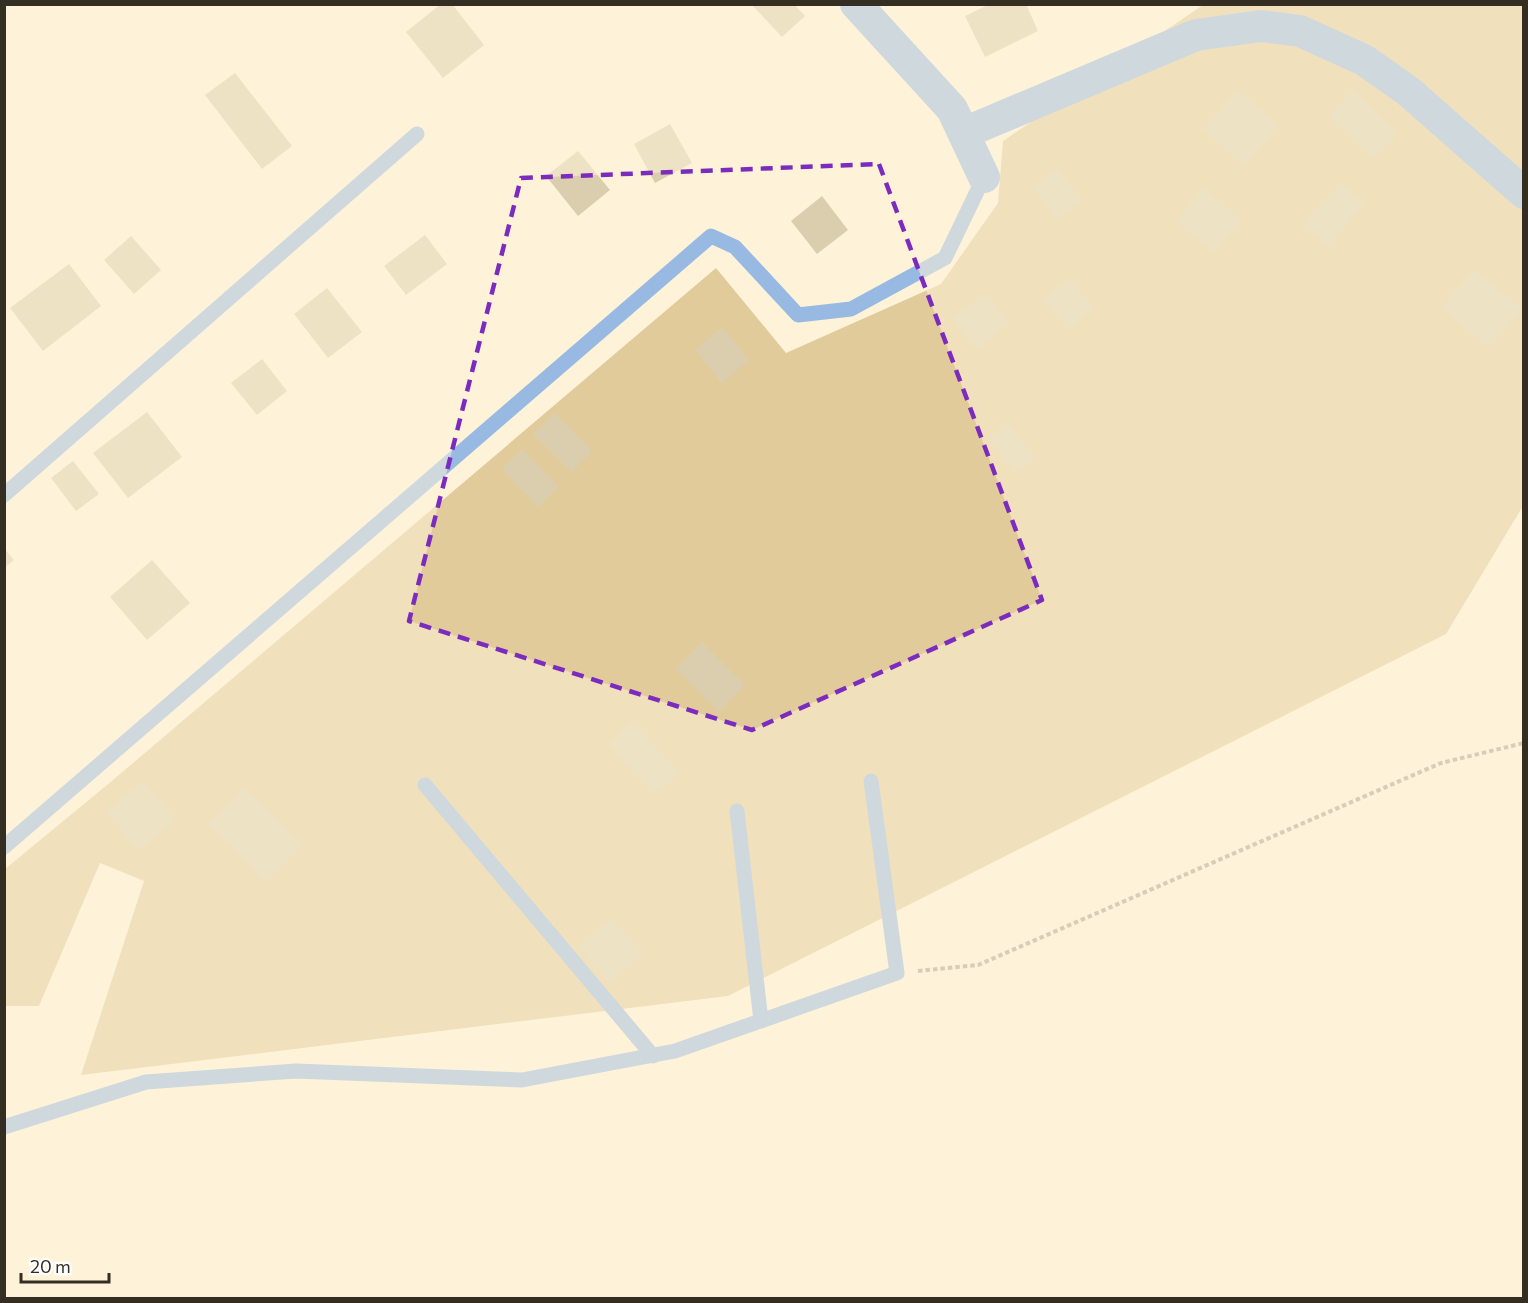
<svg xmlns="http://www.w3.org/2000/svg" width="1528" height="1303" viewBox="0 0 1528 1303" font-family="Commissioner,sans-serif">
  <rect width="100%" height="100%" fill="#fef3d9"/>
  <path fill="#e1cb9a" d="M 1203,5 L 1523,5 L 1523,506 L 1446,634 L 728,996 L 81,1075 L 144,881 L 100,863 L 39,1006 L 5,1006 L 5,869 L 113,780 L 716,268 L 786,353 L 941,284 L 998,203 L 1003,141 Z"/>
  <path fill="#dbceae" d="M 441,4 L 452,4 L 484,45 L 443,78 L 406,32 Z
    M 751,4 L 794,4 L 805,16 L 782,37 Z
    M 990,4 L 1026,4 L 1038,31 L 985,57 L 965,16 Z
    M 235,73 L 292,146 L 262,169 L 205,95 Z
    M 1238,90 L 1279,126 L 1243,166 L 1203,129 Z
    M 1353,90 L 1398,133 L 1373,159 L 1328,116 Z
    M 670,124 L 692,163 L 655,183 L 634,144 Z
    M 578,151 L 610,190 L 578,216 L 546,176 Z
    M 1056,168 L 1082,200 L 1058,219 L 1032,187 Z
    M 1340,183 L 1364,204 L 1327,247 L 1302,225 Z
    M 1203,188 L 1241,219 L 1214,252 L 1176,222 Z
    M 822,196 L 848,230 L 817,254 L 791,221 Z
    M 425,235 L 447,264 L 406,295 L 384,266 Z
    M 131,236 L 161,270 L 134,294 L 104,260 Z
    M 69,264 L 101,306 L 43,351 L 10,308 Z
    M 1475,269 L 1522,309 L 1489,348 L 1441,307 Z
    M 1068,278 L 1094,308 L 1069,329 L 1043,300 Z
    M 327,288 L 362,332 L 328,358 L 294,314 Z
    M 985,293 L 1009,322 L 977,349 L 953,319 Z
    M 722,327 L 749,360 L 722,383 L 695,350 Z
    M 262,359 L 287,391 L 257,415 L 231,383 Z
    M 147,412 L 182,457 L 128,498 L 93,453 Z
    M 554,413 L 593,451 L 571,472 L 533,434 Z
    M 1007,423 L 1035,457 L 1017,472 L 989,439 Z
    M 522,449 L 559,486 L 538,507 L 502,469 Z
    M 73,461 L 99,494 L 76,511 L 51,478 Z
    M 4,548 L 14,560 L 4,568 Z
    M 152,560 L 190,603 L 147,640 L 110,597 Z
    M 702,642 L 745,685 L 719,712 L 676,669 Z
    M 632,722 L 679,773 L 655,795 L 608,745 Z
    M 143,781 L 175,819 L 139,851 L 106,812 Z
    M 244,787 L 302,845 L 266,882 L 207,824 Z
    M 611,917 L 643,953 L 610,983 L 578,946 Z"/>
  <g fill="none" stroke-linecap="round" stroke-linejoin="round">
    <path stroke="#aba28e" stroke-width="4" stroke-dasharray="4.5 3" stroke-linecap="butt" d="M 918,971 L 978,965 L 1441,763 L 1524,743"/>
    <path stroke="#98b9e2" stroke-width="15" d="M 4,495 L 417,134
      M 425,785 L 653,1056
      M 737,811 L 761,1021
      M 4,847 L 711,236 L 735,247 L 798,315 L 851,309 L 945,258 L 984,177
      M 4,1127 L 146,1082 L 296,1071 L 522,1080 L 675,1051 L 897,973 L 871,781"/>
    <path stroke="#98b9e2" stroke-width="32" d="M 856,4 L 952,109 L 984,177
      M 964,133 L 1196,35 L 1261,26 L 1300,31 L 1364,60 L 1408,91 L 1524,193"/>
  </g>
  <path d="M0 0H1528V1303H0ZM 879,164 L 1042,600 L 752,730 L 409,621 L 521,178 Z" fill="#fef3d9" fill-opacity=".55" fill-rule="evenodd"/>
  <path fill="none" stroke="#7b2cbf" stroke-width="4.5" stroke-dasharray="12 8" stroke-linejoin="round" d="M 879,164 L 1042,600 L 752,730 L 409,621 L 521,178 Z"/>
  <rect width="1528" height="1303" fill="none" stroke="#342e22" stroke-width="12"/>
  <path d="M21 1273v9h88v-9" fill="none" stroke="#342e22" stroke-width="3"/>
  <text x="30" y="1273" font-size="18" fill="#342e22" stroke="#ffffff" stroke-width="4.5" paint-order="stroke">20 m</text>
</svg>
